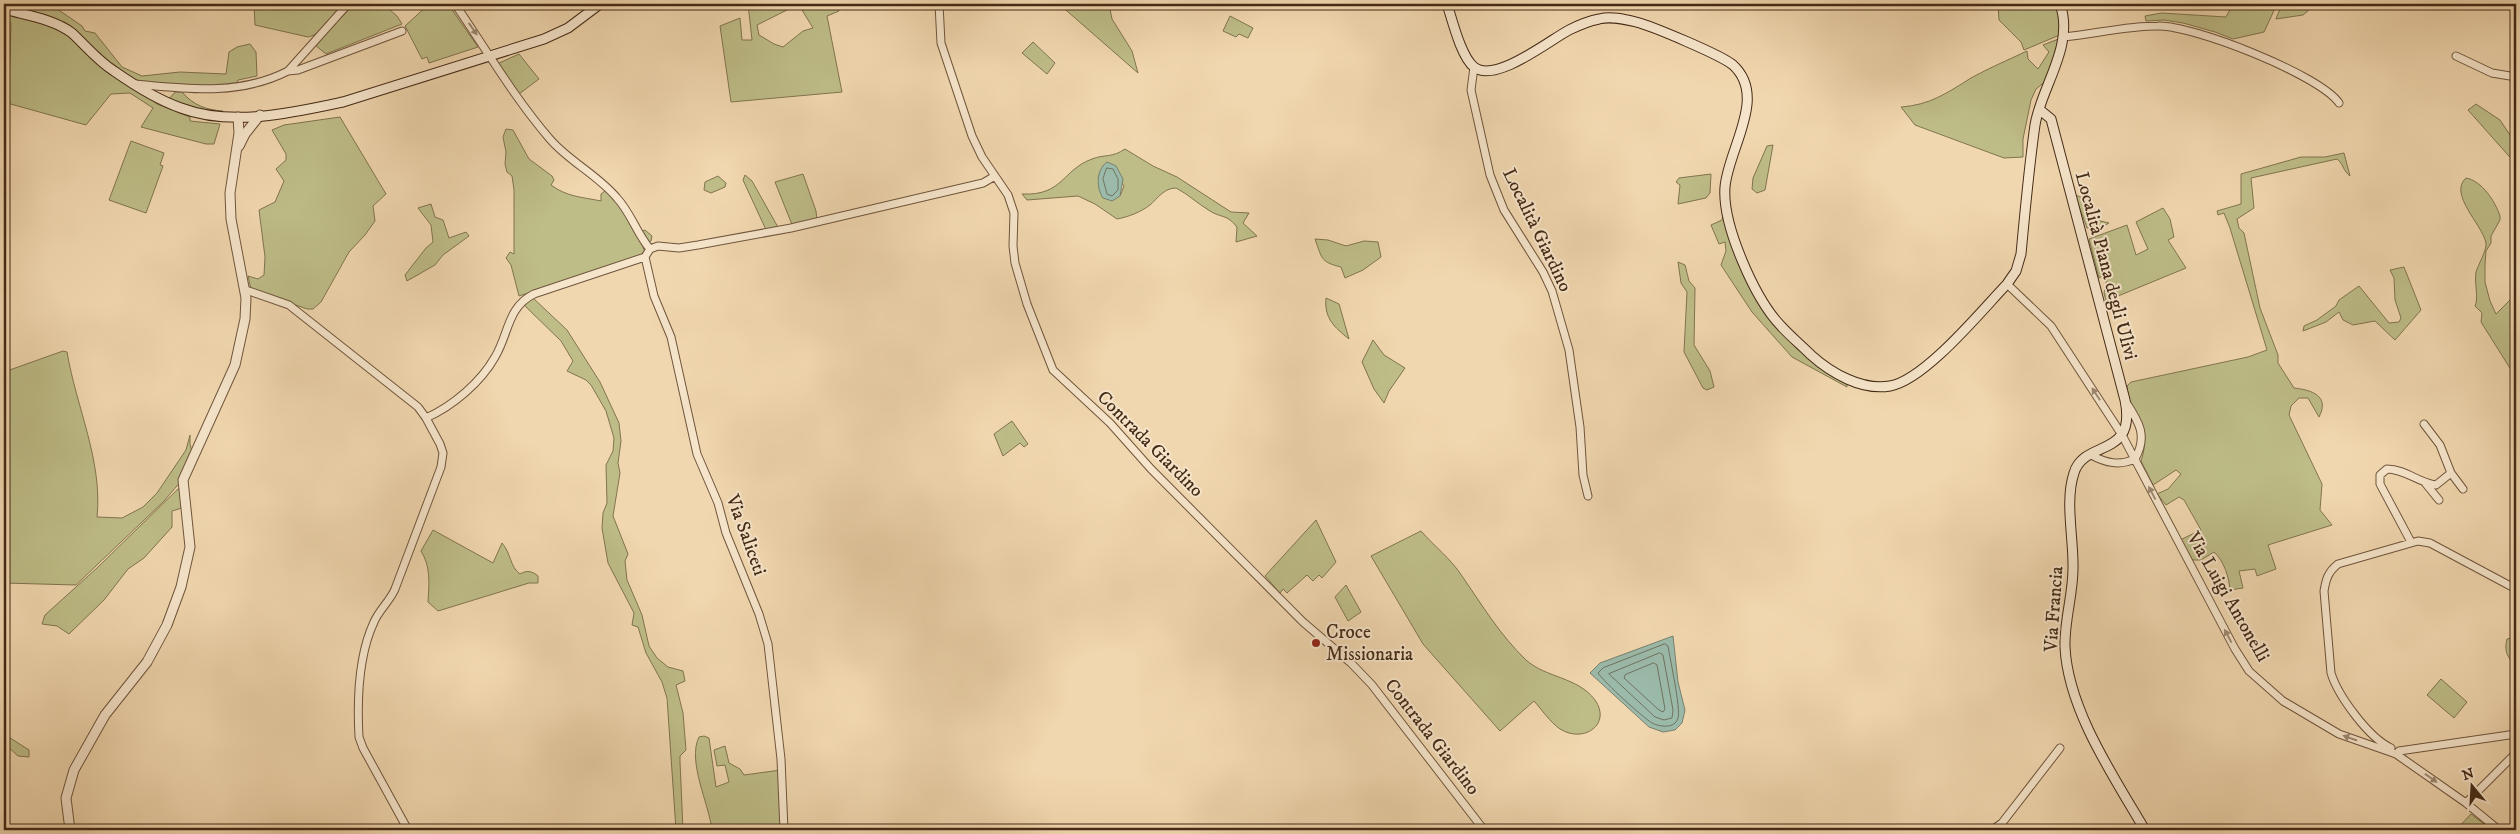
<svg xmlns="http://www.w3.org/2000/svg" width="2520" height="834" viewBox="0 0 2520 834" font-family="'IM FELL DW Pica',serif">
  <rect width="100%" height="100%" fill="#f1d7af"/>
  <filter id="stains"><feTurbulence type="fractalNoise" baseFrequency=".004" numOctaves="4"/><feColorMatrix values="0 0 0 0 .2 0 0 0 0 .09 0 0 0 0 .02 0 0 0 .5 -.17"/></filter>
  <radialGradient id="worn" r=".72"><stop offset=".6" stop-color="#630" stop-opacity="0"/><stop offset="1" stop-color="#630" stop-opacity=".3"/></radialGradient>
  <path fill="#bebd88" stroke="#81744f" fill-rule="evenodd" d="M 4,4 L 50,4 L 82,26 L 85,31 L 95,33 L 122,67 L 142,76 L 180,72 L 226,74 L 229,52 L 237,47 L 250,44 L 256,52 L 257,76 L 238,80 L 236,84 L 205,88 L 137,81 L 102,57 L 71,28 L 4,6 Z
    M 254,4 L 342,4 C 334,14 322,35 308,37 L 255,25 Z
    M 354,4 L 383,4 L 397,16 L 402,24 L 326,54 L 315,45 Z
    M 429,4 L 448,4 L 478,47 L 429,63 L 427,57 L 422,59 L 405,26 Z
    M 748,4 L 799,4 L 757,25 L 759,35 L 774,44 L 783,47 L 803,31 L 813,28 L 802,10 L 811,4 L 837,4 L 839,11 L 827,16 L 842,92 L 731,102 L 720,26 L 740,18 L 742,40 L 752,40 Z
    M 1059,4 L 1112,4 L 1110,9 L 1112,19 L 1132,51 L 1138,73 Z
    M 1998,4 L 2059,4 L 2062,34 L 2024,50 L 2021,42 L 1999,20 Z
    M 2233,4 L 2277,4 L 2264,32 L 2233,39 L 2215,32 L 2183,23 L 2164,20 L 2146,21 L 2145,16 L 2162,13 L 2226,17 Z
    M 2282,4 L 2316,4 L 2303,15 L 2276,19 Z
    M 4,12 L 52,26 L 65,33 L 157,104 L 190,117 L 190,121 L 220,124 L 214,144 L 206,144 L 141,127 L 153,108 L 130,93 L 111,94 L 86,125 L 7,103 L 4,111 L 4,90 L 9,87 L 11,23 L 4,22 Z
    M 1230,16 L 1253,28 L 1248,38 L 1239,34 L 1236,37 L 1223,31 Z
    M 2061,38 L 2047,80 L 2036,89 L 2031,100 L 2023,139 L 2023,157 L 2004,158 L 1915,125 L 1901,107 C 1930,105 1947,93 1971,78 C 1989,68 2008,60 2027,51 L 2028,59 L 2038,69 L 2049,52 L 2043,45 Z
    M 1033,42 L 1055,63 L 1047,74 L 1022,53 Z
    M 519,54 L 539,79 L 519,94 L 497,64 Z
    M 175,92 L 182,92 C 193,105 206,110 223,111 L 222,114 L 188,108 L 169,99 Z
    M 2476,104 L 2500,120 L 2516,144 L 2516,164 L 2468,110 Z
    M 340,117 L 386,194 L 373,206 L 375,221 L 365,235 L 349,252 L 321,302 L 313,309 L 307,309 L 251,289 L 248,276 L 258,279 L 264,275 L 265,257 L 259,210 L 275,202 L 284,181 L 276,169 L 286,160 L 286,154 L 272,130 L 284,125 Z
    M 506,129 L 513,130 L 529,159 L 552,176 L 554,180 L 551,185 C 567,197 582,197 601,201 L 601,194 L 606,190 L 624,211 L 639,232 L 645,230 L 652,236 L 651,241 L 642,245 L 646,254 L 519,296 L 511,265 L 506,258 L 510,252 L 514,254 L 514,190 L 512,176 L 507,172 L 505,164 L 506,152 L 503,137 Z
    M 131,141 L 164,153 L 160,165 L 163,166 L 146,213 L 109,200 Z
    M 1773,145 L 1765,190 L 1757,193 L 1752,189 L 1753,178 L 1767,146 Z
    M 1125,149 L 1153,166 L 1177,177 L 1231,212 L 1249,213 L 1243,223 L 1257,236 L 1236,242 L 1237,227 C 1227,214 1221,218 1210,211 C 1198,204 1188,194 1176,188 C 1164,188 1158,198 1150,205 C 1141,212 1128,217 1117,219 L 1095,204 L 1078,196 L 1027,200 L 1022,194 C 1063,196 1062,170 1092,159 C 1105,154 1112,158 1125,149 ZM 1107,162 L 1124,186 L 1120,196 L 1098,178 L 1103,166 Z
    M 2344,153 L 2350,176 C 2343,171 2343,163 2337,159 L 2251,178 L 2254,208 L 2237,219 L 2239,228 L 2244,233 L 2260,308 L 2278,355 L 2278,363 L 2294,388 C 2312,390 2330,396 2319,417 L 2308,398 L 2299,398 L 2291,406 L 2289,415 L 2322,484 L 2320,510 L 2332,525 L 2268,545 L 2276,569 L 2257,576 L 2255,569 L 2239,571 L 2243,588 L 2230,590 C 2229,577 2224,561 2214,552 L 2201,560 L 2190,560 L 2180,540 L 2201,530 L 2184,500 L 2179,497 L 2166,505 L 2157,494 L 2168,489 L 2181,474 L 2176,470 L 2153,485 L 2141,461 C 2154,422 2129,418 2127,386 L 2131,382 L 2248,357 L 2267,350 L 2230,228 L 2224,213 L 2218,215 L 2217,211 L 2241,204 L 2241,174 L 2301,157 L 2325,157 Z
    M 803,174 L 816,211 L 817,221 L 793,227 L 775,182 Z
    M 1711,174 L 1710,193 L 1706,198 L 1678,204 L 1680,185 L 1676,182 L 1679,178 Z
    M 745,175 L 752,181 L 779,229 L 767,232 L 743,180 Z
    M 718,176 L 726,183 L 725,187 L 711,193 L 704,190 L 705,182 Z
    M 2466,178 C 2482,181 2495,201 2500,216 L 2500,220 L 2491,236 L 2491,243 L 2486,251 L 2485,264 L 2485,282 L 2490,301 L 2496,314 L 2516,294 L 2516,383 L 2512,380 L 2513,373 L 2481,322 L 2482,313 L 2475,306 C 2479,298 2474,283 2476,272 C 2478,265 2487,250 2486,243 C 2482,224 2448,194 2466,178 Z
    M 2075,195 C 2089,199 2094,208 2100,221 L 2109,223 L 2102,227 L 2087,228 Z
    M 431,204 L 435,217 L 443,220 L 449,238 L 466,232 L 469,236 L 443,255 L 435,265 L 407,281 L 405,275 L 426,248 L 433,242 L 431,225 L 418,208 Z
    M 2163,208 L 2170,219 L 2174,237 L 2168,240 L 2186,268 L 2106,301 L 2104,293 L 2108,273 L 2099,278 L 2089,239 L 2127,225 L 2136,255 L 2148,249 L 2136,222 Z
    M 1723,215 L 1727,218 L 1771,320 L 1797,349 L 1847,381 L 1847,387 L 1792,357 L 1752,312 L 1721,265 L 1726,251 L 1725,242 L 1719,244 L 1711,225 L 1722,220 Z
    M 1315,239 L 1328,240 L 1346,246 L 1364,241 L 1378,242 L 1381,257 L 1363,270 L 1345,278 L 1341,267 C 1320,262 1322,258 1315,239 Z
    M 1678,262 L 1685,265 L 1689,281 L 1695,288 L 1694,345 L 1710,371 L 1714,387 L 1707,390 L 1703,388 L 1684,352 L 1687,292 L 1681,283 Z
    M 2404,267 L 2421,310 L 2395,340 L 2375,321 L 2353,325 L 2343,320 L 2339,312 L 2326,322 L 2303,331 L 2304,326 L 2317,320 L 2336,306 L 2339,300 L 2359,286 L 2389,323 L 2399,322 L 2401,318 L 2395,300 L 2394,278 L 2390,270 Z
    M 532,297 L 567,330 L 600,382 L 619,423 L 621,441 L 618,463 L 620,473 L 613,516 L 628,554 L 625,561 L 627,580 L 642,615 L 649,646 L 657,658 L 668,667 L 683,671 L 685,681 L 676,685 L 683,713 L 686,750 L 680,756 L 680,762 L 683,830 L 676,830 L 667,698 L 662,682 L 646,653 L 638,627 L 632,625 L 634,613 L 608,563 L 602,528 L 603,513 L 607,503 L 606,465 L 613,451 L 614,438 L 606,411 L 591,385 L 586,380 L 567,371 L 573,361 L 561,341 L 523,304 Z
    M 1326,298 L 1339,304 L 1349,339 C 1334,327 1324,318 1326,298 Z
    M 1373,340 L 1384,355 L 1405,368 L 1389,391 L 1384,403 L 1374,389 L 1362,362 Z
    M 63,351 L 67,352 C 76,406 103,462 97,517 L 122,518 L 143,507 L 157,493 L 186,450 L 190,435 L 190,444 L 192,452 L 182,480 L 164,501 L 76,585 L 4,583 L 4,372 Z
    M 1012,421 L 1028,444 L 1024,447 L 1020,443 L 1003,456 L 994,434 Z
    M 178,489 L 183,489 L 182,508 L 172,511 L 172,527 L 144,558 L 128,569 L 104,600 L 69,634 L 57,626 L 42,624 L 45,615 L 97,568 Z
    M 1316,520 L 1336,562 L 1322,578 L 1319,575 L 1313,581 L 1307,575 L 1287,593 L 1283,589 L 1280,593 L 1265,576 Z
    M 433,530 L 493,563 L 502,543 C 511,553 510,567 520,574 C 527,570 532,571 538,576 L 538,583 L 529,583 L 438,611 L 428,602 C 429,583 431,567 421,551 Z
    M 1421,531 C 1434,546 1451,559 1462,576 C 1482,605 1500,635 1526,660 C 1546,678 1578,677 1595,700 C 1612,724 1584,744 1560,729 C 1550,722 1542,710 1534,701 L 1500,731 L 1423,644 L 1371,556 Z
    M 1346,585 L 1361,612 L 1348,621 L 1335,597 Z
    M 2516,637 L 2516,666 C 2507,657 2504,651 2507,639 Z
    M 2441,679 L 2467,702 L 2454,718 L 2427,695 Z
    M 4,734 L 29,750 L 29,757 L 18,756 L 7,746 L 4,747 Z
    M 704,736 L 709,738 L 716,787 L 729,782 L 725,765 L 717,766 L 714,750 L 725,746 L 729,763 L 740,769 L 744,775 L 781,770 L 782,829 L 712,830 C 709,804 687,761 699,737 Z
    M 2471,814 L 2492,830 L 2456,830 Z"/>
  <path fill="#9bbaa9" stroke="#78806e" d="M 1107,162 L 1116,166 L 1123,179 L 1120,196 L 1112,201 L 1103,198 C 1096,188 1096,170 1107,162 Z
    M 1673,636 L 1678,682 L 1685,710 L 1682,723 L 1675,730 L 1663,732 L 1649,727 L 1590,673 L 1600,663 Z"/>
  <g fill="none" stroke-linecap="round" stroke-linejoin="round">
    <path stroke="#707260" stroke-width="1" d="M 1107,168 L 1113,169 L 1118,179 L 1118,190 L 1112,196 L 1107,194 L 1103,179 Z
      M 1665,644 L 1668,646 C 1670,659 1681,709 1678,718 C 1675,729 1660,727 1652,723 C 1641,716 1605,683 1598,673 L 1603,668 Z
      M 1660,653 L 1663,655 L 1673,710 L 1672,718 L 1664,720 L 1655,717 L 1609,674 Z
      M 1654,663 L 1657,665 L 1665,709 L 1663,712 L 1659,710 L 1624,678 L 1625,675 Z"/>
    <defs>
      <path id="minor" d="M 455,4 C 486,49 513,96 549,138 C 568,161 597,174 617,198 C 631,213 637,234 650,249
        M 939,4 L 941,43 L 972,136 L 982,157 L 1008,195 L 1014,213 L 1013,246 L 1015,263 L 1027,304 L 1053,370 L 1110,423 L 1151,469 L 1303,622 L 1351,663 L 1372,685 L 1484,830
        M 2063,37 C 2095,34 2126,26 2158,26 C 2193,25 2320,75 2339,103
        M 2456,56 L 2492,73 L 2516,77
        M 1474,67 L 1471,90 L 1490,175 L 1504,210 L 1543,272 L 1552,291 L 1569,350 L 1580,427 L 1583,475 L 1588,496
        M 288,71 L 298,70 L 402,31
        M 136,84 C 188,89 239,96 288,71 L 348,4
        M 645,257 L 654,296 L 671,337 L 697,454 L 718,503 L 726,533 L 759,614 L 768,644 L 781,759 L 784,830
        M 2007,284 L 2051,326 L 2122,435 L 2235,649 L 2249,671 L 2283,701 L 2339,734 L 2396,754 L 2466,803 L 2499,830
        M 246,290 L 289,305 L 418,407 L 426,418 L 440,444 L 443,453 L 441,467 L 395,589 C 390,601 379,610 374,622 C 358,656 357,700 359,737 L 363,748 L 408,830
        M 426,418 C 453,406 481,382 495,357 C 509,334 507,307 534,294 L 645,257 L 650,249 L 658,246 L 679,248 L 698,245 L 791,228 L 983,183 L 995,176
        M 2091,455 C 2106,463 2119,466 2135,459 C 2148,436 2139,422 2126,402
        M 2451,473 L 2463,489
        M 2426,484 L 2439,500
        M 2411,542 L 2380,484 L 2380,475 L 2387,469 C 2405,469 2419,483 2436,485 L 2451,473 L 2440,445 L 2424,424
        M 2391,748 C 2369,738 2338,696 2331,673 L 2324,591 C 2326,579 2328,572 2338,564 L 2418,541 L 2430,543 L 2516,589
        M 2396,754 L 2399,751 L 2516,734
        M 2466,803 L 2516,753
        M 1992,830 L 2002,823 L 2060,748"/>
      <path id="tertiary" d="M 239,146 L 245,134 L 260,115
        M 70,830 L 66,798 L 74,770 L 105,715 L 147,662 L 167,625 L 181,587 L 190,547 L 183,480 L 235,365 L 245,319 L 246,298 L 231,219 L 230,193 L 239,133 L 238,117"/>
      <path id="secondary" d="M 1447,4 C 1452,19 1461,57 1474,67 C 1495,84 1550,40 1569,30 C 1579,25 1589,21 1599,19 C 1611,16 1624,19 1636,22 C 1652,26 1721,55 1733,65 C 1768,97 1728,149 1725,187 C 1722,225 1755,299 1781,326 C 1790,336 1801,345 1811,355 C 1831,373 1862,391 1890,386 C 1925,380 1982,310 2007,284 L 2016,271 L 2021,254 C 2025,211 2029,167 2035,125 C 2041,87 2075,46 2060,4
        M 4,9 C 25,15 54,19 72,33 C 86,46 98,61 114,71 C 134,85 158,100 181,108 C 231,127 292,113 343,102 L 544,39 L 568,28 L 600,4
        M 2040,110 L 2051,119 L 2125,400 C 2137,459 2084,439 2074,473 C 2065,500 2073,535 2073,564 C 2074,593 2064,619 2065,647 C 2068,710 2114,777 2145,830"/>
    </defs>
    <use href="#minor" stroke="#6f553c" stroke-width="9"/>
    <use href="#tertiary" stroke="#6f553c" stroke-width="11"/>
    <use href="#secondary" stroke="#442a16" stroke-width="11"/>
    <use href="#minor" stroke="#f6e5cb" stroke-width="7"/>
    <use href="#tertiary" stroke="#f6e5cb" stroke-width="9"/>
    <use href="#secondary" stroke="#f6e5cb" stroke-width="9"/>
  </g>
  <defs><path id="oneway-solid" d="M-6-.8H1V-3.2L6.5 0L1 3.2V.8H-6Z" transform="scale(1.25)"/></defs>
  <g fill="#9d8870">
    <use href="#oneway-solid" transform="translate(473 29) rotate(55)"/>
    <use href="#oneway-solid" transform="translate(2096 394) rotate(-123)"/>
    <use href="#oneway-solid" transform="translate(2152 493) rotate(-118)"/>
    <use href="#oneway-solid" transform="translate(2228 636) rotate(-118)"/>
    <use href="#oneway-solid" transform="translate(2350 738) rotate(-161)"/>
    <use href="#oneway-solid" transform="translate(2431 778) rotate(35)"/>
  </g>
  <circle fill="#8f2418" stroke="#f6e5cb" stroke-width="2" cx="1316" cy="643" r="5"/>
  <g text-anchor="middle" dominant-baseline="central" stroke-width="4" stroke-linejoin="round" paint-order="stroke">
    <g font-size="19" fill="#442a16" stroke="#f6e5cb">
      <text transform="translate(1537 230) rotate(64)">Località Giardino</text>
      <text transform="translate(2106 266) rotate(75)">Località Piana degli Ulivi</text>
      <text transform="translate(1150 444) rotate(45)">Contrada Giardino</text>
      <text transform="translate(746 535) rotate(70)">Via Saliceti</text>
      <text transform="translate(2228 597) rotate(60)">Via Luigi Antonelli</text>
      <text transform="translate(2054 609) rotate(-86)">Via Francia</text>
      <text transform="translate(1432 737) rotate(52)">Contrada Giardino</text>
    </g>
    <g font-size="19" fill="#442a16" stroke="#f6e5cb" text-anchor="start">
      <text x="1326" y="632">Croce<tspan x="1326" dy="22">Missionaria</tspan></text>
    </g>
  </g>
  <rect width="2520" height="834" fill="none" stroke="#f1d7af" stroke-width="20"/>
  <rect x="5" y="5" width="2510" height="824" fill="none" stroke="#442a16" stroke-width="2.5"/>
  <rect x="10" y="10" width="2500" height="814" fill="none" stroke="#442a16"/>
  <g transform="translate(2472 786) rotate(342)" stroke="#f6e5cb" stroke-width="4" paint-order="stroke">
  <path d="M0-4L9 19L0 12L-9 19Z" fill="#442a16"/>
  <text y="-8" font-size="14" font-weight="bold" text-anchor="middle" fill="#442a16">N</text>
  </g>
  <rect width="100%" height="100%" filter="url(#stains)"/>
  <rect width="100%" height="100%" fill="url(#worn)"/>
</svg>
